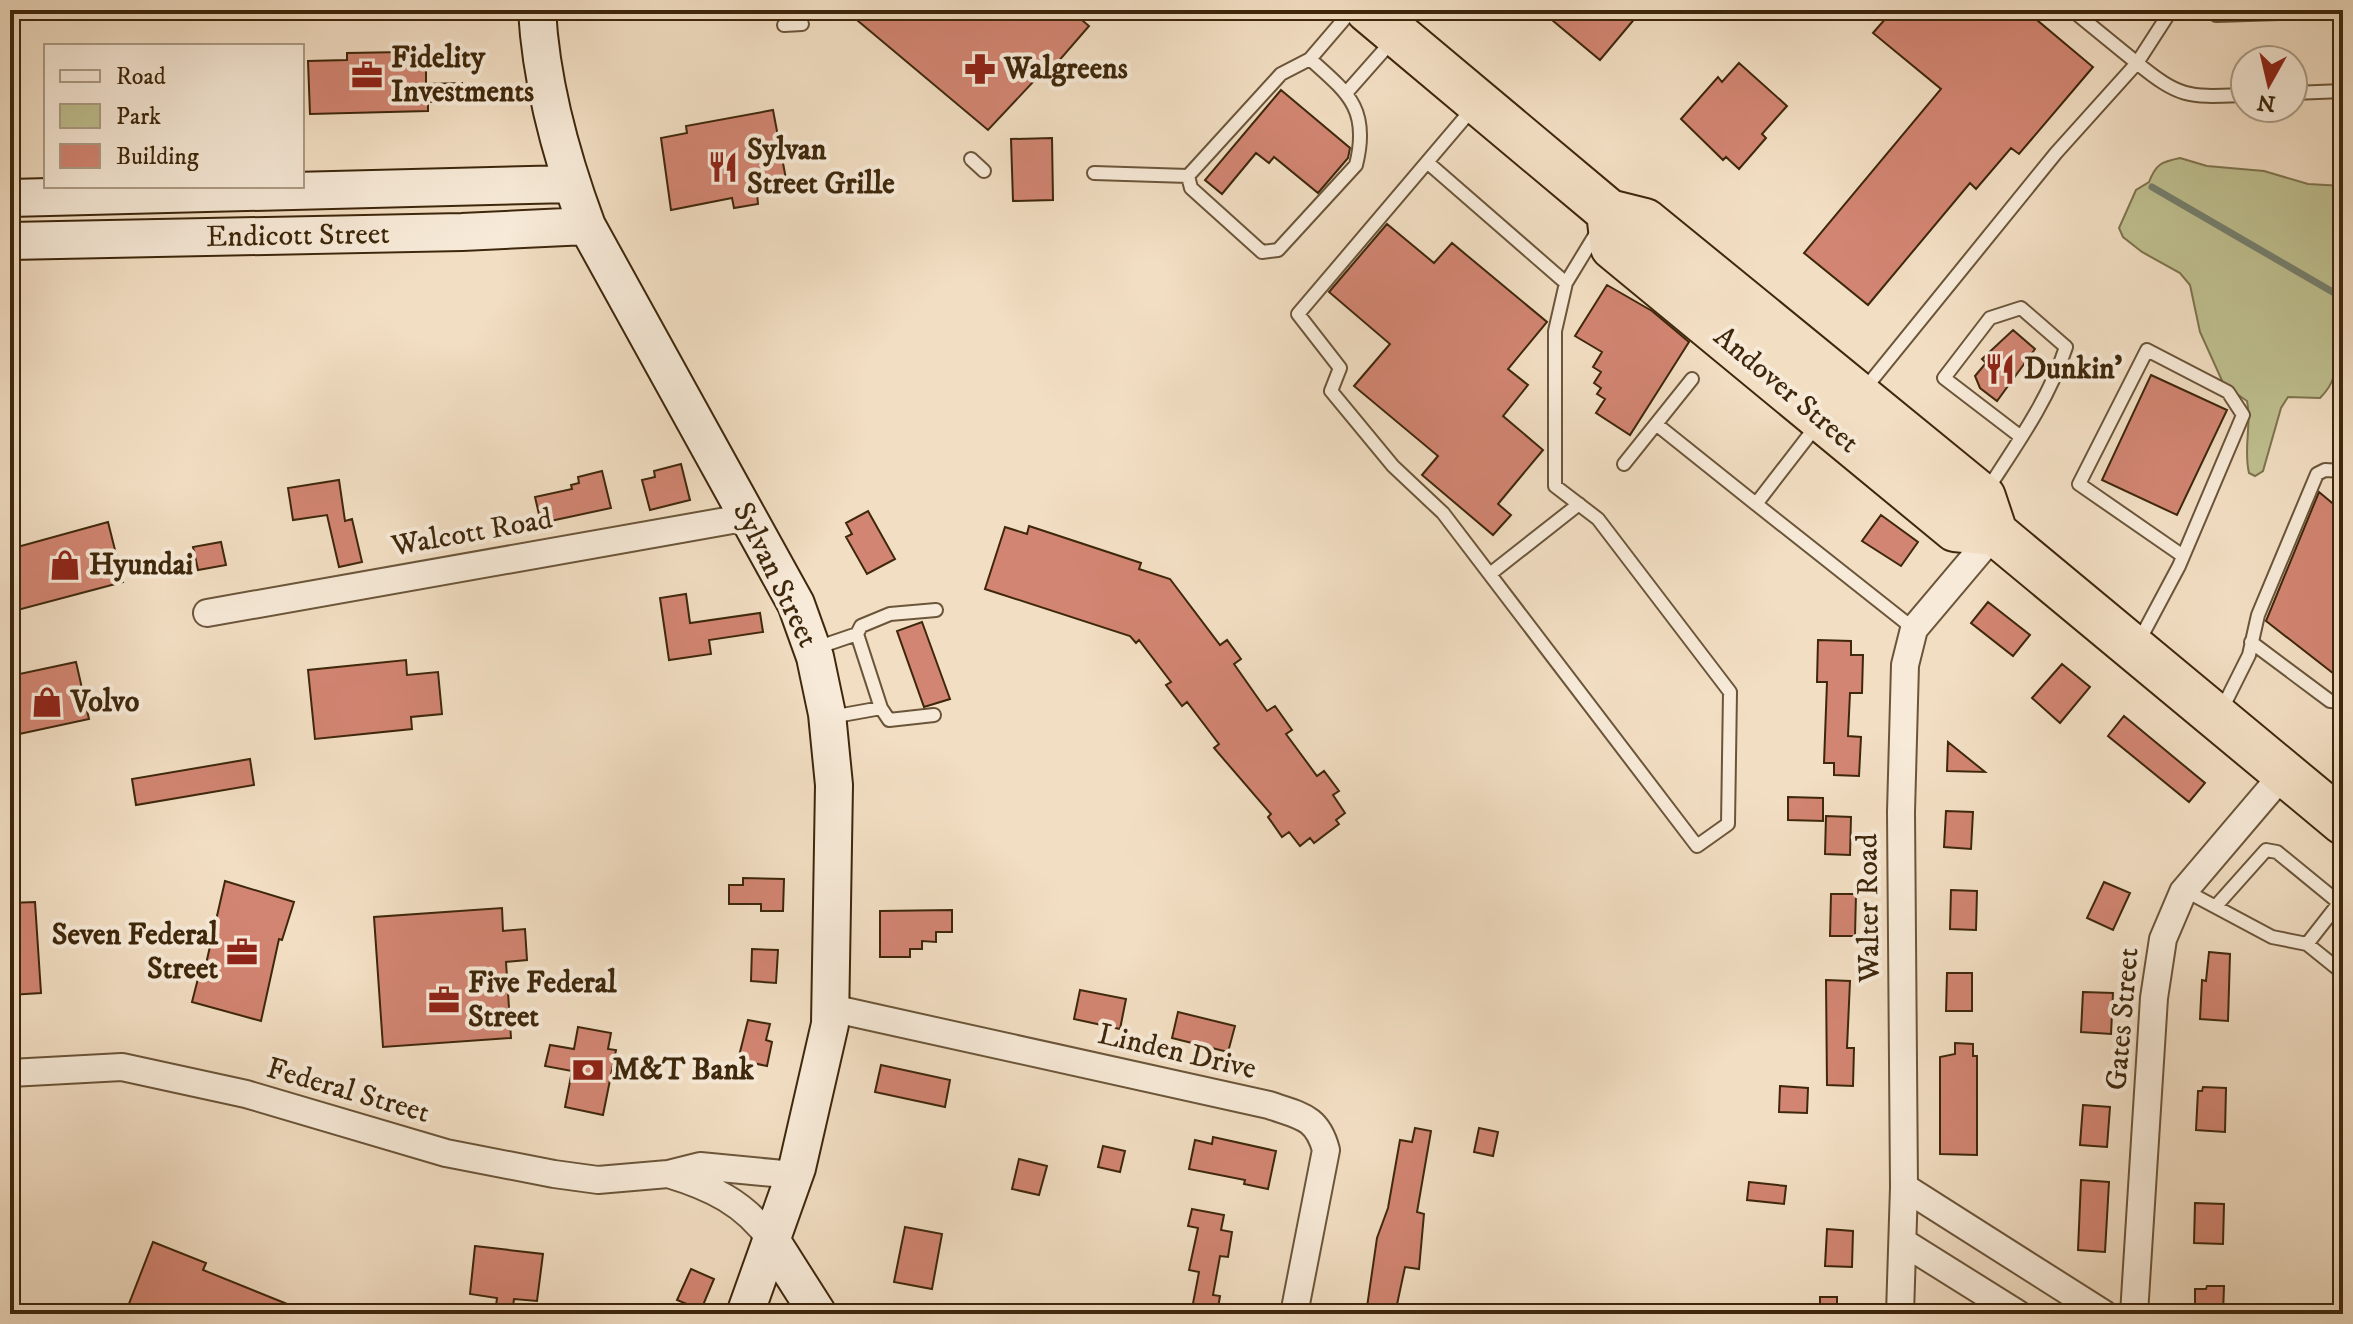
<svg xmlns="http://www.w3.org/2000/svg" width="2353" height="1324" viewBox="0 0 2353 1324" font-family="'IM FELL DW Pica',serif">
  <rect width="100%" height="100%" fill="#f2dec3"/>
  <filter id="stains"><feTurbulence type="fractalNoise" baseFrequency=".0025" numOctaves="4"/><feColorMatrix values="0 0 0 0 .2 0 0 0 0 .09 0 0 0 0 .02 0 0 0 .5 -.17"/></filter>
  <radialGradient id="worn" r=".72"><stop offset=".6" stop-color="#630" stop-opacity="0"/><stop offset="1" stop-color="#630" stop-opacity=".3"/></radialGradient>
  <path fill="#bfc090" stroke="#7e744e" stroke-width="2" d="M 2180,158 L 2207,166 L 2264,171 L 2308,184 L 2343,186 L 2343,343 L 2336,351 C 2336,372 2335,383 2320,398 L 2288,397 L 2281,408 L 2263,471 L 2255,476 L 2249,473 C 2243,448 2252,425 2247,401 L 2224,385 L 2200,332 L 2190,285 L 2180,273 L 2142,252 L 2123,237 L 2119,228 L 2136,190 L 2149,182 C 2156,164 2161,162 2180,158 Z"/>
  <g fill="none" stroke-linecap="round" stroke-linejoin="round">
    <path stroke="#76806f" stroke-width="7" d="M 2152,187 L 2343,298"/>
  </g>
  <path fill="#d28572" stroke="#3e270b" stroke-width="2" d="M 845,10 L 1070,10 L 1089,26 L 1051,70 L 1047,67 L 988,130 Z
    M 1540,10 L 1642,10 L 1600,60 Z
    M 1893,10 L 2025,10 L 2093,67 L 2019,154 L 2011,148 L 1976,189 L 1970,183 L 1868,305 L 1804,253 L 1941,89 L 1873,33 Z
    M 404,52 L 405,59 L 410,59 L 410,67 L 426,67 L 426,84 L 462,83 L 462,101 L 428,102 L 428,111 L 310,114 L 308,61 L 347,60 L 347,53 Z
    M 1739,63 L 1787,106 L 1762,134 L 1766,138 L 1739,169 L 1726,157 L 1723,160 L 1681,119 L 1718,77 L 1722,82 Z
    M 1281,90 L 1350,148 L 1348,158 L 1318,193 L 1274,157 L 1269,163 L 1256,153 L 1222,194 L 1205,180 Z
    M 773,110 L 786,179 L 769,182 L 771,190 L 757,193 L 758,204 L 734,208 L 732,198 L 671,210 L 661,138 L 687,133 L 686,126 Z
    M 1052,138 L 1053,200 L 1013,201 L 1011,139 Z
    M 1387,224 L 1434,263 L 1452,243 L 1547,322 L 1508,369 L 1528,385 L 1503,416 L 1543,450 L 1498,504 L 1511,515 L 1493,535 L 1422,475 L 1438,456 L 1354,386 L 1390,344 L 1329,292 Z
    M 1607,285 L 1652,311 L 1689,342 L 1630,435 L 1596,413 L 1605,399 L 1597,394 L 1601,388 L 1594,383 L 1601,372 L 1593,367 L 1602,352 L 1575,336 Z
    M 2013,330 L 2035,349 L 1997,401 L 1980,388 L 1975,376 L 1986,363 L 1982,359 Z
    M 2151,375 L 2227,410 L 2177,515 L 2102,480 Z
    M 681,464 L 690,500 L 650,510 L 642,480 L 655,477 L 654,471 Z
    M 602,471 L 611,508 L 541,523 L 535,497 L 572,489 L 571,485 L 579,483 L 578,477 Z
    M 339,480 L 345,521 L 352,519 L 362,562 L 339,567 L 327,515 L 293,520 L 288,488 Z
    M 2319,492 L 2343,512 L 2343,681 L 2266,621 Z
    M 868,511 L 895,559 L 867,574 L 846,537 L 852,534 L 846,523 Z
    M 1881,515 L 1918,542 L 1901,566 L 1862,541 Z
    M 108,522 L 123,582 L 10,612 L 10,549 Z
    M 1029,526 L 1141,563 L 1139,569 L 1170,579 L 1220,645 L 1227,640 L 1241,659 L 1234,664 L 1267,711 L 1275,706 L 1292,730 L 1286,734 L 1317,776 L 1324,771 L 1339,791 L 1333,795 L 1345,813 L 1336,820 L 1339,824 L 1314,843 L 1310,838 L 1300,846 L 1289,832 L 1282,837 L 1268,817 L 1271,814 L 1214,748 L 1219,744 L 1187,702 L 1182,706 L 1166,685 L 1171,682 L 1139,640 L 1136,643 L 1130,636 L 985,589 L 1005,527 L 1027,534 Z
    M 221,542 L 226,565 L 198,570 L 193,547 Z
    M 686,594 L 690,623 L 760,613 L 763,632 L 709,640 L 711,654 L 669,660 L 660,598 Z
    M 1988,602 L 2030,635 L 2013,656 L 1971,623 Z
    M 922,622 L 950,699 L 924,707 L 897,631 Z
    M 1818,640 L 1851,641 L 1851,655 L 1863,655 L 1862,693 L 1850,693 L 1848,736 L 1861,737 L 1859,776 L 1834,775 L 1834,763 L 1824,763 L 1827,682 L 1817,682 Z
    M 406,660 L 407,675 L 438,672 L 442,714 L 411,717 L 412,729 L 315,739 L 308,670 Z
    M 76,662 L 89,719 L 10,736 L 10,676 Z
    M 2062,664 L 2090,687 L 2060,723 L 2032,698 Z
    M 2124,716 L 2205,783 L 2189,802 L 2108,736 Z
    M 1948,742 L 1985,772 L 1947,771 Z
    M 250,759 L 254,785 L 136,805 L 132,779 Z
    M 1788,797 L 1823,798 L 1823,821 L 1788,820 Z
    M 1946,811 L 1973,812 L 1971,849 L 1944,847 Z
    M 1826,816 L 1851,817 L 1850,855 L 1825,854 Z
    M 743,878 L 784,879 L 783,911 L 761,911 L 761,904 L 729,904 L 729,885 L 743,885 Z
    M 225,881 L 294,902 L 282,940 L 279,939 L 261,1021 L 192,1002 L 202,963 L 206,964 Z
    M 2104,882 L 2130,893 L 2113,930 L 2087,918 Z
    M 1951,890 L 1977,891 L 1976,930 L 1950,929 Z
    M 1831,894 L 1856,894 L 1855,936 L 1830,936 Z
    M 35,902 L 41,993 L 10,995 L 10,903 Z
    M 502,908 L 503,931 L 525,929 L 527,960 L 506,962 L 511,1038 L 383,1047 L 374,917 Z
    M 952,910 L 952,932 L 936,932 L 936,942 L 922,941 L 922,949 L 910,949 L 910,957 L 880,957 L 880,911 Z
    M 752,949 L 778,950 L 776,983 L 751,981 Z
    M 2209,952 L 2230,954 L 2228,1021 L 2200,1019 L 2202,980 L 2206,981 Z
    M 1947,973 L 1972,973 L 1972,1011 L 1946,1011 Z
    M 1826,980 L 1850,981 L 1847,1048 L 1854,1048 L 1853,1086 L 1827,1085 Z
    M 1080,990 L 1126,999 L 1120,1029 L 1074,1019 Z
    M 2083,992 L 2113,993 L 2111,1034 L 2081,1032 Z
    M 1178,1012 L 1235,1026 L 1228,1052 L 1172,1038 Z
    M 748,1020 L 770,1024 L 766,1040 L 772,1042 L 767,1066 L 738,1060 Z
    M 578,1027 L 611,1033 L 608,1049 L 616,1050 L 603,1115 L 565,1107 L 572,1071 L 545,1066 L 550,1045 L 574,1049 Z
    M 1955,1043 L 1973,1044 L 1973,1056 L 1977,1056 L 1977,1155 L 1940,1154 L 1940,1057 L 1955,1054 Z
    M 881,1065 L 950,1080 L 945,1107 L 875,1092 Z
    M 1780,1086 L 1808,1088 L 1807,1113 L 1779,1112 Z
    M 2203,1087 L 2226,1088 L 2225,1132 L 2196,1130 L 2198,1091 L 2202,1091 Z
    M 2083,1105 L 2110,1107 L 2107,1147 L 2080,1145 Z
    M 1415,1128 L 1431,1131 L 1417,1212 L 1424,1214 L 1419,1269 L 1405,1267 L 1395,1314 L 1366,1314 L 1377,1238 L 1388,1208 L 1400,1140 L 1412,1142 Z
    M 1479,1128 L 1498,1132 L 1493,1156 L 1474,1152 Z
    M 1213,1137 L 1276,1151 L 1268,1189 L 1244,1184 L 1245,1180 L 1189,1169 L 1195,1140 L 1212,1144 Z
    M 1103,1146 L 1125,1151 L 1120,1172 L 1098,1167 Z
    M 1019,1159 L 1047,1166 L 1039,1195 L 1012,1189 Z
    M 2081,1180 L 2109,1182 L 2105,1252 L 2078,1250 Z
    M 1749,1182 L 1786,1186 L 1784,1204 L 1747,1200 Z
    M 2195,1203 L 2224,1204 L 2223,1244 L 2194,1243 Z
    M 1192,1209 L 1224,1215 L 1221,1230 L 1232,1232 L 1228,1257 L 1220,1256 L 1213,1295 L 1220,1296 L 1217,1314 L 1191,1314 L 1199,1272 L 1189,1270 L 1198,1228 L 1188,1226 Z
    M 905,1227 L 942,1234 L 932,1289 L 894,1282 Z
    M 1827,1229 L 1853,1231 L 1852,1267 L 1825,1266 Z
    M 153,1242 L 206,1263 L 203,1270 L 312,1314 L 125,1314 Z
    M 475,1246 L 543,1254 L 537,1301 L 514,1299 L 512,1314 L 495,1314 L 497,1298 L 470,1294 Z
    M 691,1269 L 714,1279 L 701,1310 L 677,1300 Z
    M 2207,1286 L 2224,1286 L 2223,1314 L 2195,1314 L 2195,1289 L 2206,1289 Z
    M 1820,1297 L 1837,1297 L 1837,1314 L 1820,1314 Z"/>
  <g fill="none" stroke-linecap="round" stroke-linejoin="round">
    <defs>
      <path id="lane" d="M 2072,10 L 2137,63 L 2168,15 L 2162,10
        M 2216,15 L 2343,11
        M 784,25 L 802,24
        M 1347,92 L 1392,41
        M 2293,93 L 2343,91
        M 1473,108 L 1298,314 L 1340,368 L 1331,391 L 1393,466 L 1443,513 L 1697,846 L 1728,824 L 1730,692 L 1598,519 L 1555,486 L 1555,331 L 1566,283 L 1597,232
        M 971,159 L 984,171
        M 1427,162 L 1566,283
        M 1094,173 L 1188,176 L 1281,74 L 1310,59 L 1352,10
        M 1188,176 L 1191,188 L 1262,252 L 1278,250 L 1356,165 C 1370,109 1348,93 1310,59
        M 1863,391 L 2056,153 L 2137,63 C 2181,99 2189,97 2245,95
        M 1656,424 L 1692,379
        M 1817,425 L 1756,504 L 1914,629
        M 1624,464 L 1656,424 L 1756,504
        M 1987,490 C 2017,444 2049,399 2066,347 L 2021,308 L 1990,318 L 1944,378 L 2021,437
        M 1490,574 L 1579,504
        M 2251,642 L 2330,701 L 2343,702
        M 2138,643 L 2179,566 L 2243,415 L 2228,392 L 2147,350 L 2079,484 L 2183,556
        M 813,649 L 857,634 L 861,626 L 890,614 L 936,610
        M 881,708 L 889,720 L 934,715
        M 2221,711 L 2249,655 L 2258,615 L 2317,474 L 2325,470 L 2343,471
        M 831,717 L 881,708 L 857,634
        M 2184,890 L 2272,937 L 2307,944 L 2343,973
        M 2216,906 L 2266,850 L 2277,852 L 2343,906
        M 2307,944 L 2343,898"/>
      <path id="street" d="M 207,613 L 749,517
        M 831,1008 L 1269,1105 C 1300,1116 1317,1116 1326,1150 L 1294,1314
        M 10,1073 L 122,1067 L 246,1094 L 446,1153 L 554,1174 L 598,1180 L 668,1174 L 700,1166 L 794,1175
        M 668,1174 C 711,1187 745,1203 771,1240
        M 1904,1187 L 2104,1314
        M 1903,1242 L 2018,1314
        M 1900,1314 L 1904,1187 L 1901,812 L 1905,665 L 1914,629 L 1995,533
        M 2134,1314 L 2154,998 L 2163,939 L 2183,892 L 2285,772"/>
      <path id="secondary" d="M 537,10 C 541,84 561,156 587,226 L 796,604 L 815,657 L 827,714 L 834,785 L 830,1024 L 797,1168 L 745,1314
        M 10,198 L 571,184
        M 10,241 L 462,232 L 587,226
        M 771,1240 L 818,1314"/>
      <path id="highway" d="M 1368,10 L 1609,212 L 1645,221 L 1983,497 L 1995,533 L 2343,822
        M 1609,212 L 1613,247 L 1955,529 L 1995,533"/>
    </defs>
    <use href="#lane" stroke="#6b5539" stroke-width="16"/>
    <use href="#street" stroke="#6b5539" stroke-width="30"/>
    <use href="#secondary" stroke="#3e270b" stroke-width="40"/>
    <use href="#highway" stroke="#3e270b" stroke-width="48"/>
    <use href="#lane" stroke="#f7ead8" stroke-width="12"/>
    <use href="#street" stroke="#f7ead8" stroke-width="26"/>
    <use href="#secondary" stroke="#f7ead8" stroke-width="36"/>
    <use href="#highway" stroke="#f2dec3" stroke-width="44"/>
  </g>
  <defs>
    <symbol id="pharmacy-bare" viewBox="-9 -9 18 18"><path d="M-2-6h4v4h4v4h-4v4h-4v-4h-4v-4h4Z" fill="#8f2418" stroke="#f7ead8" stroke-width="2.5" paint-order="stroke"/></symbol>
    <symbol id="office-bare" viewBox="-9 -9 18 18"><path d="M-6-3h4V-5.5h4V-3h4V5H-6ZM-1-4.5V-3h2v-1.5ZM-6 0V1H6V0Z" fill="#8f2418" stroke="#f7ead8" stroke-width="2.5" paint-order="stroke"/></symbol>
    <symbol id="restaurant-bare" viewBox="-9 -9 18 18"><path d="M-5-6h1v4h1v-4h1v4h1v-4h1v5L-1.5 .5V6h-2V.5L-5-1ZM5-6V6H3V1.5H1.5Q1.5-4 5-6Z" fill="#8f2418" stroke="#f7ead8" stroke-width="2.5" paint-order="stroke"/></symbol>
    <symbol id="shop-bare" viewBox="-9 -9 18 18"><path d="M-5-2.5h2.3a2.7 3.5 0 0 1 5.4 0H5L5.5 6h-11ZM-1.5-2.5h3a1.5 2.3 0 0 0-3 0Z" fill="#8f2418" stroke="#f7ead8" stroke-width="2.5" paint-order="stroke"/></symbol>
    <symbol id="bank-bare" viewBox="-9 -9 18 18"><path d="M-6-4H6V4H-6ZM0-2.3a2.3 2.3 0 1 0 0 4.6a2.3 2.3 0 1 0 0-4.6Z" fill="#8f2418" stroke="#f7ead8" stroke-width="2.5" paint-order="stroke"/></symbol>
  </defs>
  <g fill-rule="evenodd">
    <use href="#pharmacy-bare" x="958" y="47" width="44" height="44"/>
    <use href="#office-bare" x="345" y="53" width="44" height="44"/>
    <use href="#restaurant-bare" x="701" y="145" width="44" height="44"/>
    <use href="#restaurant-bare" x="1978" y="347" width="44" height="44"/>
    <use href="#shop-bare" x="43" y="543" width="44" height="44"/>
    <use href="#shop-bare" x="25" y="680" width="44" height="44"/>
    <use href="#office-bare" x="220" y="930" width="44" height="44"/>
    <use href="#office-bare" x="422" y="978" width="44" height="44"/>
    <use href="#bank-bare" x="566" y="1048" width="44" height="44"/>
  </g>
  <g text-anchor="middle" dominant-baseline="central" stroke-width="8" stroke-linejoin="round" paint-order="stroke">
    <g font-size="30" font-weight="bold" fill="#3e270b" stroke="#f7ead8" text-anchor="start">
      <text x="391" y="58">Fidelity<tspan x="391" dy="34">Investments</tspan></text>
      <text x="1004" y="69">Walgreens</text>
      <text x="747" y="150">Sylvan<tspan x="747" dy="34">Street Grille</tspan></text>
      <text x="2024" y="369">Dunkin'</text>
      <text x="89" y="565">Hyundai</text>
      <text x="71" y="702">Volvo</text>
      <text x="218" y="935" text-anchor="end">Seven Federal<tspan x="218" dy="34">Street</tspan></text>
      <text x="468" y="983">Five Federal<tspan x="468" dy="34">Street</tspan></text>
      <text x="612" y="1070">M&amp;T Bank</text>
    </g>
    <g font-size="30" fill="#3e270b" stroke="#f7ead8">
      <text transform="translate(298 236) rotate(-1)">Endicott Street</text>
      <text transform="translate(1786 390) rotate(40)">Andover Street</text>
      <text transform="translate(472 533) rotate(-10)">Walcott Road</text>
      <text transform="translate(775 575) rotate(64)">Sylvan Street</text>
      <text transform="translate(1869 908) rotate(-91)">Walter Road</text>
      <text transform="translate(2123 1019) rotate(-85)">Gates Street</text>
      <text transform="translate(1177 1052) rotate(13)">Linden Drive</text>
      <text transform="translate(348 1091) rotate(16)">Federal Street</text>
    </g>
  </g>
  <rect width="2353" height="1324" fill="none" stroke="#f2dec3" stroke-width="40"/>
  <rect x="12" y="12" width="2329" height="1300" fill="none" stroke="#3e270b" stroke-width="4"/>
  <rect x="20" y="20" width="2313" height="1284" fill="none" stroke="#3e270b" stroke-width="2"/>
  <rect x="44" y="44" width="260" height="144" fill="#f7ead8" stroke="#ad9c86" stroke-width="2"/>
  <rect x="60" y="70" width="40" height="12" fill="#f7ead8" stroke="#ad9c86" stroke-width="2"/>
  <text x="116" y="84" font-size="24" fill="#3e270b">Road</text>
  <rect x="60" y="104" width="40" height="24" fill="#bfc090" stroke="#ad9c86" stroke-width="2"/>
  <text x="116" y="124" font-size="24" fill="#3e270b">Park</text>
  <rect x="60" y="144" width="40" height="24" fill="#d28572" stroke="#ad9c86" stroke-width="2"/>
  <text x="116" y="164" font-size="24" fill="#3e270b">Building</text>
  <g transform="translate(2269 84) rotate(188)"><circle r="38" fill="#f7ead8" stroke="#ad9c86" stroke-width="2"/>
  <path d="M0-6L14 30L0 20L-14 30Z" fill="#8f2418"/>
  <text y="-12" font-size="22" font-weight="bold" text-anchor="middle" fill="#3e270b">N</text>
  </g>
  <rect width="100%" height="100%" filter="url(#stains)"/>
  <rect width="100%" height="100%" fill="url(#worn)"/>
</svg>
